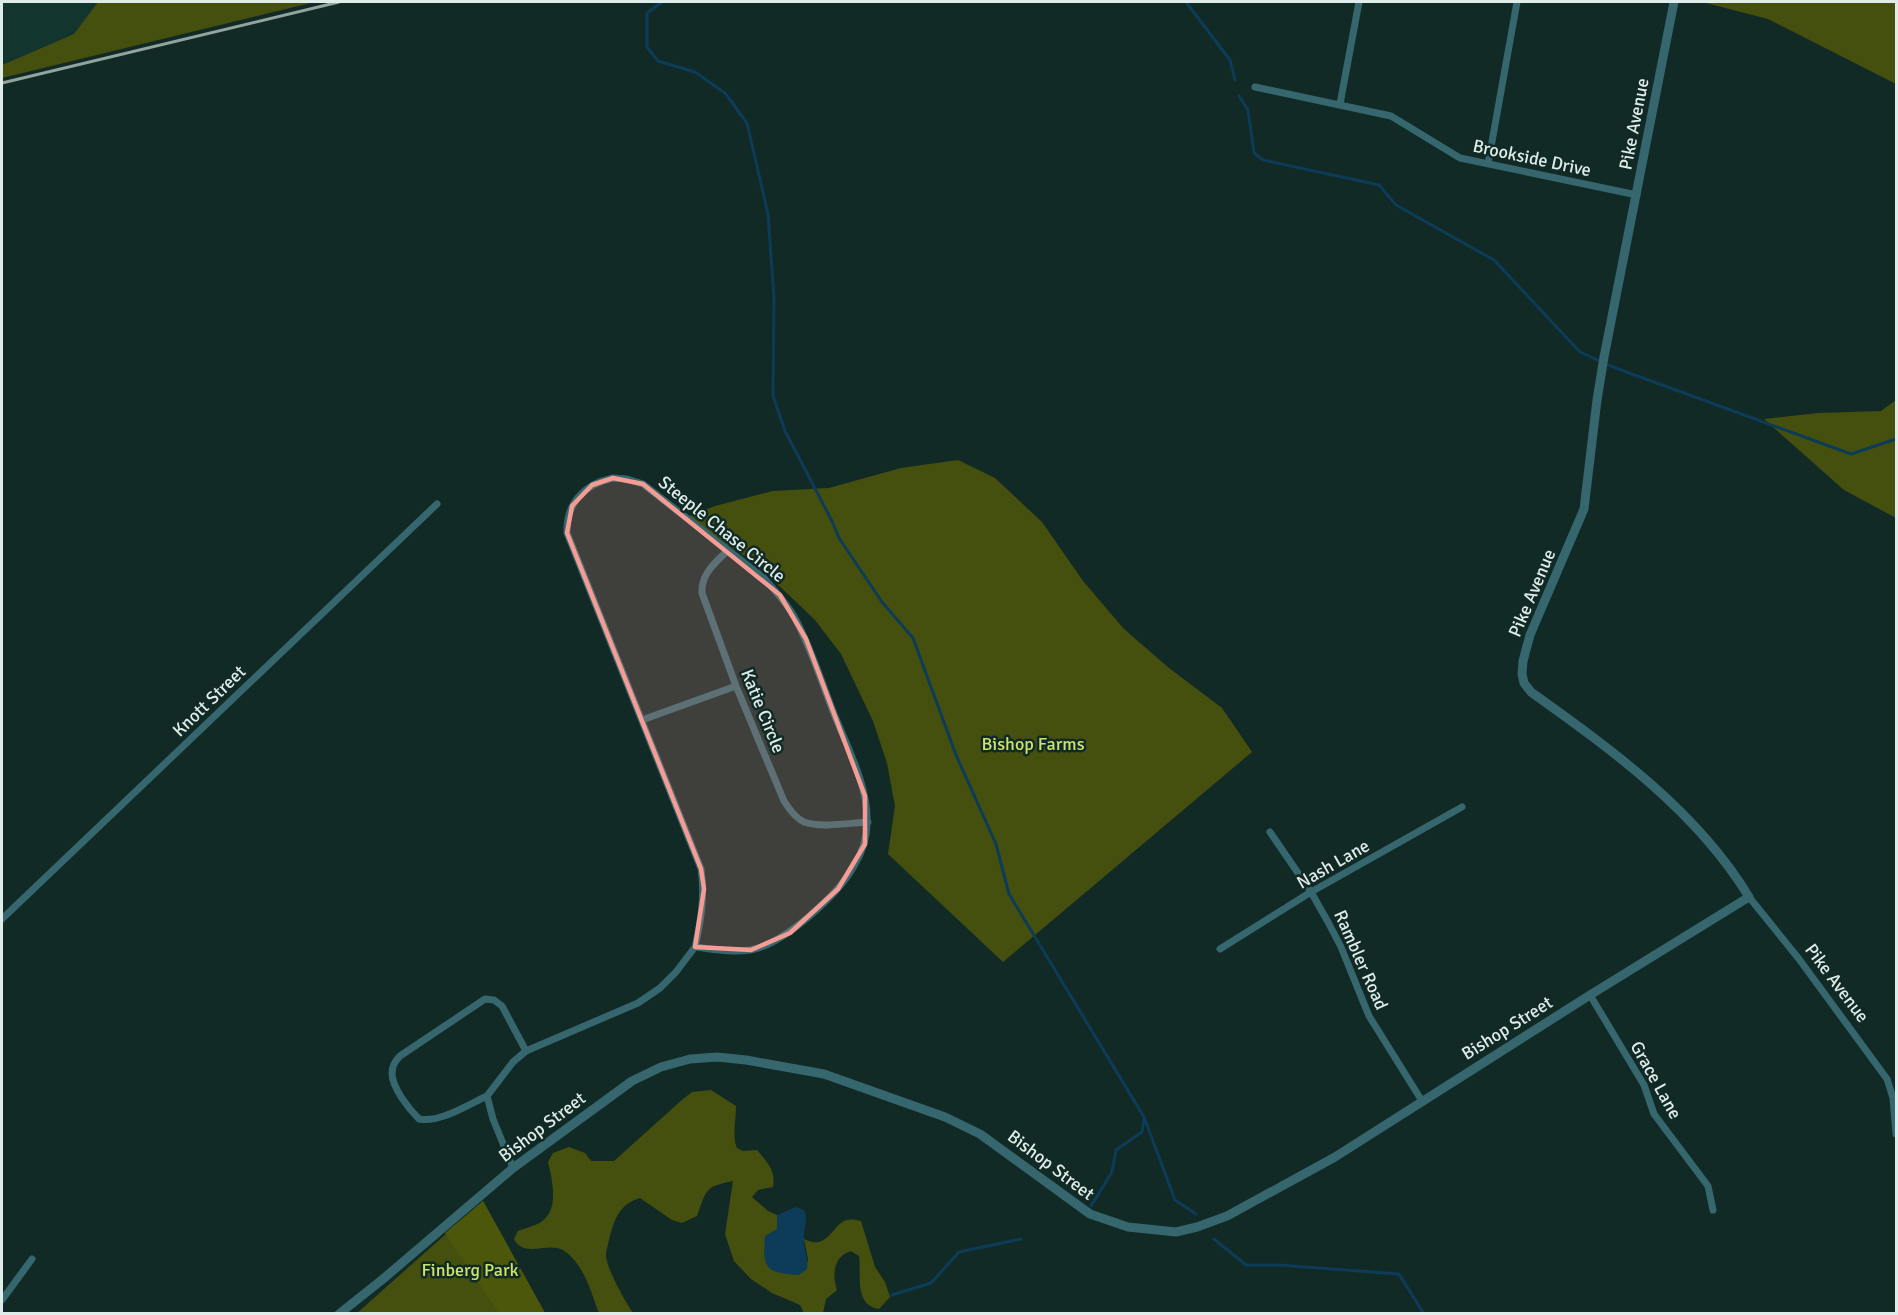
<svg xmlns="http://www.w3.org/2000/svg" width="1898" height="1315" viewBox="0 0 1898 1315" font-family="Signika,sans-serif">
  <rect width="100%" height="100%" fill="#122a26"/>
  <path fill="#12352e" d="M 2,2 L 98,2 L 74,34 L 2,65 Z"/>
  <path fill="#46500e" d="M 98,2 L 315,2 L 2,78 L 2,65 L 74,34 Z
    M 1702,2 L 1896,2 L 1896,84 L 1768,19 Z
    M 1896,400 L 1896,518 L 1844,490 L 1764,419 L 1818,413 L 1881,411 Z
    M 958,460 L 995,478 L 1042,522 L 1083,581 L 1124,629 L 1169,668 L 1222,708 L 1252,752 L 1003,962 L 888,854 L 895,806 L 887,763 L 873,721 L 841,654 L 815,620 L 754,562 L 684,518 L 715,506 L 773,491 L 829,488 L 901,468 Z
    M 711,1090 L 736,1106 C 736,1119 732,1138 737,1148 L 743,1151 L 757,1150 C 767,1162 776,1170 773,1187 L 758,1190 L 752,1197 L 768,1211 L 777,1215 L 777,1229 L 806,1269 L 808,1259 L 804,1239 C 808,1241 814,1243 818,1242 C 837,1237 835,1213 861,1221 L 875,1267 L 885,1282 L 890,1297 L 879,1309 C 853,1305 862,1274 859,1256 L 851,1251 C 833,1256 832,1276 837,1290 L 826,1299 L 823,1313 L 804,1313 L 800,1305 L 772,1293 L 751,1279 L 734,1261 L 725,1234 L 733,1181 C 704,1187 707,1189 697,1216 L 682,1223 L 672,1220 L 640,1198 C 619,1204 614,1220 609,1240 C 608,1245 606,1250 606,1254 C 605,1266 626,1303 633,1313 L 601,1313 L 598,1311 C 591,1291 584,1266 566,1252 C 550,1239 525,1260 514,1239 L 518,1231 C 525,1228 535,1226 541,1222 C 560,1210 552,1179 548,1162 L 553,1153 L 569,1147 L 585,1153 L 591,1161 L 614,1161 L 683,1099 L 692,1092 Z
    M 483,1201 L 545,1313 L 356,1314 Z"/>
  <path fill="#4c570b" d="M 483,1201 L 545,1313 L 499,1313 L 445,1233 Z"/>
  <path fill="#0d3c59" d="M 796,1207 L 804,1210 C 809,1220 803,1229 804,1239 C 804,1250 808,1258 807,1269 L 799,1275 C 766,1273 762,1269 765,1236 L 777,1229 L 777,1215 Z"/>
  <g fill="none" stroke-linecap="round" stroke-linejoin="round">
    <path stroke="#0d3c59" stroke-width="3" d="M 662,2 L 647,13 L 647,47 L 658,61 L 695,72 L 725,93 L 747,123 L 768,214 L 774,297 L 773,396 L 785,431 L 832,521 L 839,538 L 882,602 L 913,638 L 956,755 L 996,844 L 1009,894 L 1144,1117 L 1175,1200 L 1196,1214
      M 1186,2 L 1230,60 L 1235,80
      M 1239,96 L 1248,110 L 1254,153 L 1263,160 L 1379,185 L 1396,205 L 1494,260 L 1580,352 L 1613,367 L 1851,454 L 1896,439
      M 1091,1206 L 1112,1172 L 1116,1150 L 1142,1132 L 1144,1119
      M 1214,1239 L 1246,1265 L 1279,1265 L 1399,1274 L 1424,1314
      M 892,1295 L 931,1283 L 959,1252 L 1021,1239"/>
    <path stroke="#36666e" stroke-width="7" d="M 1255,87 L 1391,116 L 1460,158 L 1637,195
      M 1340,104 L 1359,2
      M 1488,164 L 1517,2
      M 613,478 L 627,479 L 643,484 L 764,578 C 775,591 787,603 795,618 C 810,646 820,677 831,706 C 844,741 869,785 867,823 C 867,839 862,853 854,866 C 838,895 783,945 750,950 C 732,953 713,949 695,947 C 701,920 705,896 701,869 L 567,533 C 566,503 584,484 613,478 Z
      M 727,551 C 715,563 701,574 702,593 L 736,686 L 784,801 C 789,809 795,818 804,822 C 820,828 850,823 868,822
      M 642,720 L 736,686
      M 1270,832 L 1311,892 L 1328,922 L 1341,947 L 1369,1016 L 1422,1101
      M 1749,897 L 1799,959 L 1887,1079 L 1893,1098 L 1896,1134
      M 2,919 L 437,504
      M 1220,949 L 1311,892 L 1462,807
      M 1590,995 L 1644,1085 L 1654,1114 L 1708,1186 L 1713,1210
      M 487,1096 C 467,1105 440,1123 419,1119 C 409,1109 392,1088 392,1073 C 392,1066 395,1061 400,1056 L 485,999 L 494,1000 L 502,1006 L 526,1051
      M 513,1168 L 493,1119 L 487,1096 L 513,1062 L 526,1051 L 638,1003 L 660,988 L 676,972 L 695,947
      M 2,1300 L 32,1259"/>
    <path stroke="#36666e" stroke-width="9" d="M 339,1314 L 383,1279 L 513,1168 L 632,1081 L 661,1067 L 690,1059 L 717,1057 L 746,1060 L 824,1074 L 945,1117 L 980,1134 L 1090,1214 L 1128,1227 L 1176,1232 L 1197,1227 L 1227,1216 L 1335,1157 L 1590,995 L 1749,897 C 1697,811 1612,750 1531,692 L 1524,683 L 1522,674 L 1523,661 L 1530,635 L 1584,509 L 1597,400 L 1604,357 L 1674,2"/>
    <path stroke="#92a4a0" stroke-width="3" d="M 2,83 L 339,2"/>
  </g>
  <path fill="#f59c94" fill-opacity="0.2" stroke="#f59c94" stroke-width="4.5" stroke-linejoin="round" d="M 613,478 L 643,484 L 780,595 L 806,639 L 865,796 L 865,844 L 838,889 L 790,933 L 751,950 L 695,947 L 704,889 L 701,869 L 567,533 L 572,506 L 592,485 Z"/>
  <g text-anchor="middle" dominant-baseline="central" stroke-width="5" stroke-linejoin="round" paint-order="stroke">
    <g font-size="18" fill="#dfedea" stroke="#122a26">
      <text transform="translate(1634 124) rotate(-79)">Pike Avenue</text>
      <text transform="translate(1532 158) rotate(12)">Brookside Drive</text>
      <text transform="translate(722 529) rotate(39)">Steeple Chase Circle</text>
      <text transform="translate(1532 593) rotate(-67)">Pike Avenue</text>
      <text transform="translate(209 701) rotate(-44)">Knott Street</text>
      <text transform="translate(763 711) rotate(68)">Katie Circle</text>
      <text transform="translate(1333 864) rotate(-30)">Nash Lane</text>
      <text transform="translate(1361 960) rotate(66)">Rambler Road</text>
      <text transform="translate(1837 983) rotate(53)">Pike Avenue</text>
      <text transform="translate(1507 1028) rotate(-32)">Bishop Street</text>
      <text transform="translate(1656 1080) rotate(61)">Grace Lane</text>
      <text transform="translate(542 1127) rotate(-37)">Bishop Street</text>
      <text transform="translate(1051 1165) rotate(37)">Bishop Street</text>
    </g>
    <g font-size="18" fill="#cde369" stroke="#122a26">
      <text x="1033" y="744">Bishop Farms</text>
      <text x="470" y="1270">Finberg Park</text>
    </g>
  </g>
  <rect width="1898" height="1315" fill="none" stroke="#dfedea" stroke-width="6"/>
</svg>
